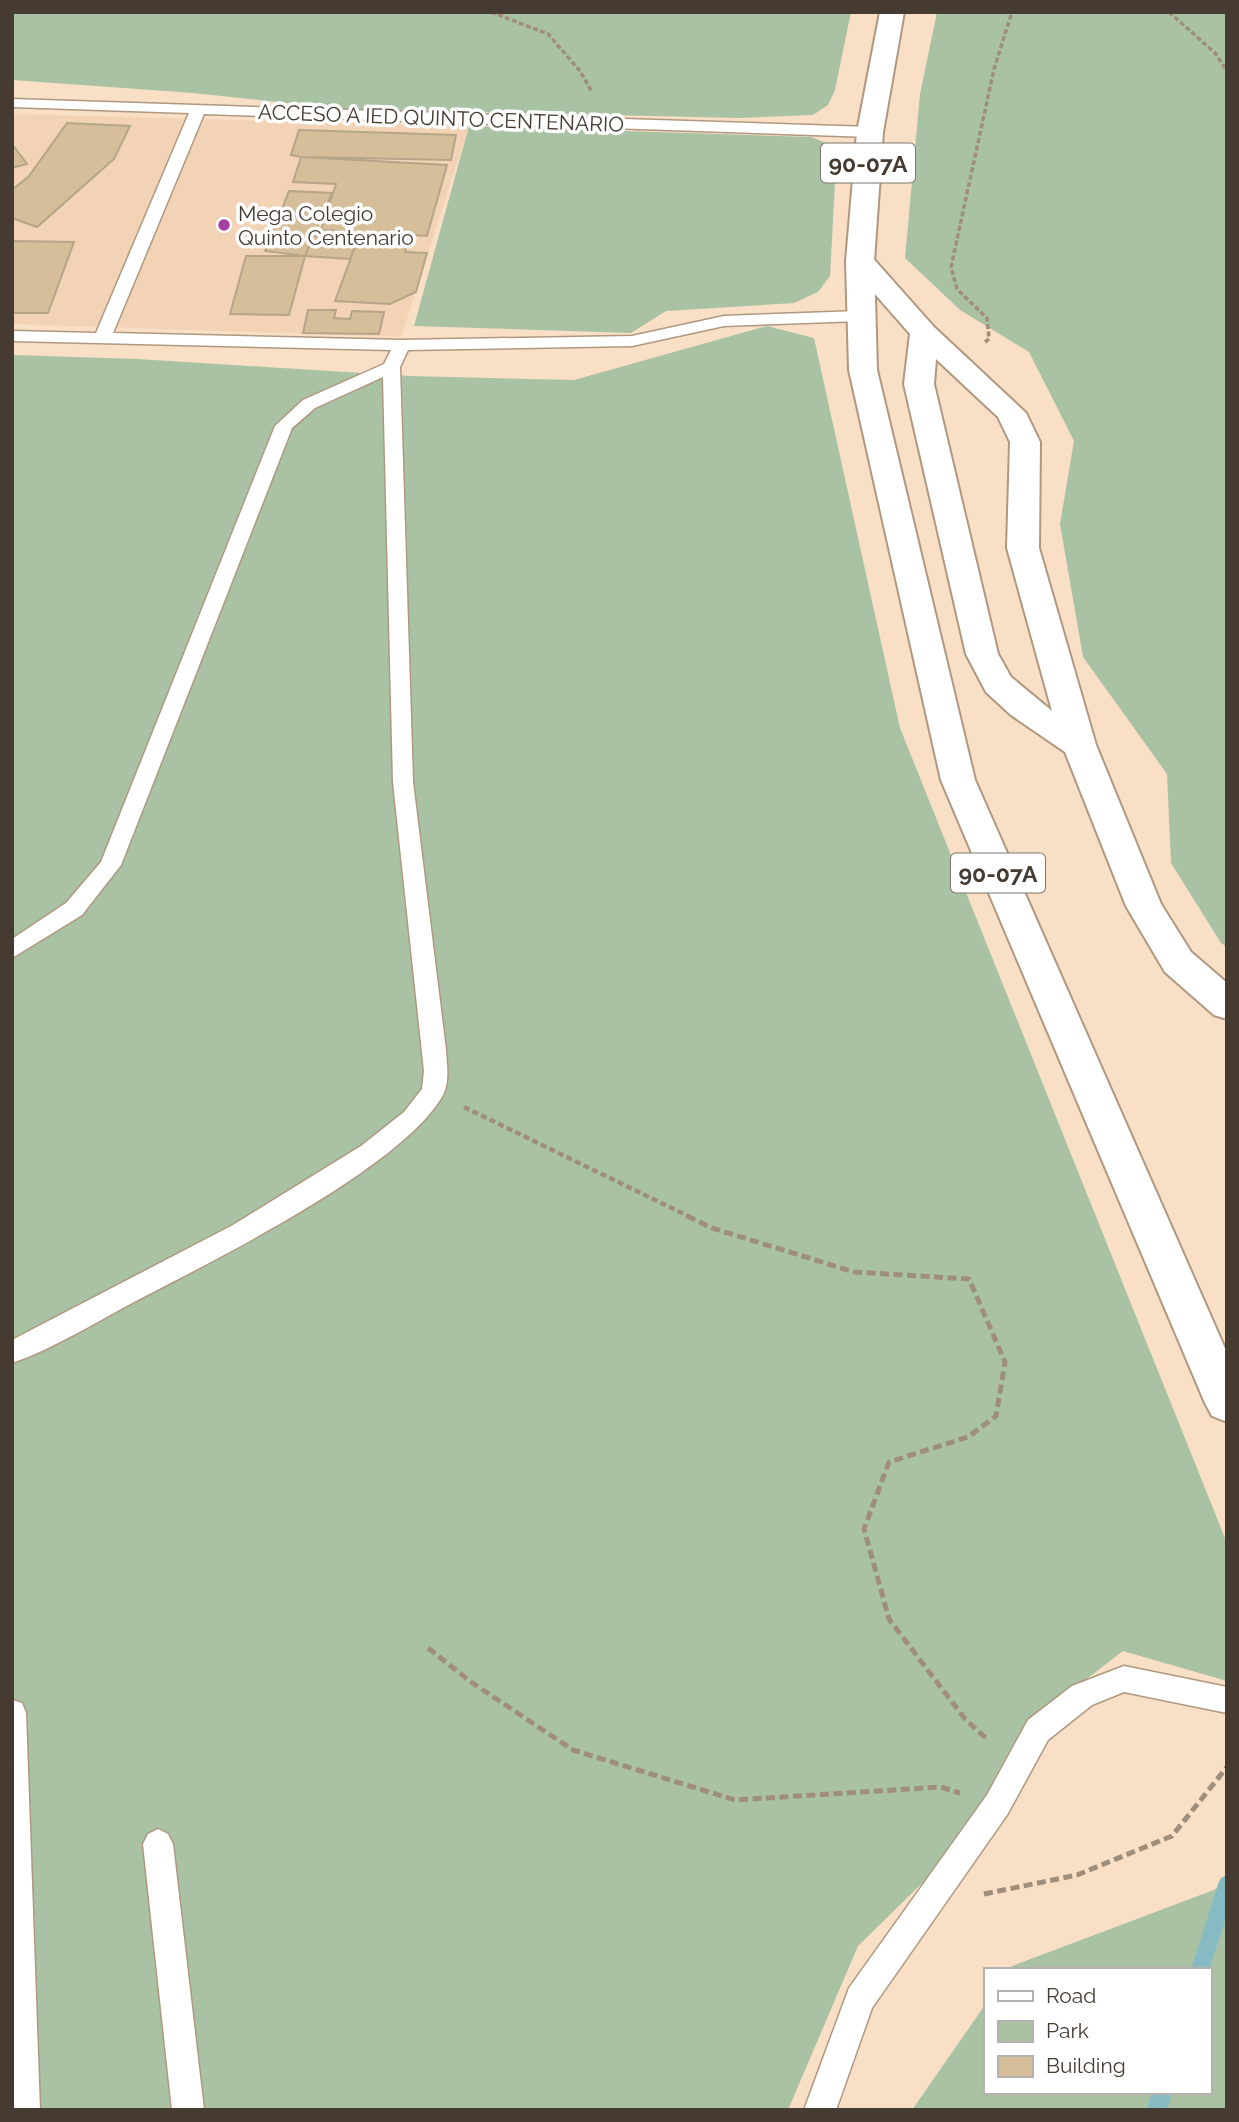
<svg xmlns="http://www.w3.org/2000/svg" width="1239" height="2122" viewBox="0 0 1239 2122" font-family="Raleway,sans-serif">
  <rect width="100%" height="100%" fill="#f9dfc6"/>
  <path fill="#f2d3b5" d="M 12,114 L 469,126 L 401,337 L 12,324 Z"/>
  <path fill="#a9c2a4" d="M 12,12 L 851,12 L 835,90 L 828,105 L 813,115 L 739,118 L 342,109 L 193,93 L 12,80 Z
    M 937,12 L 1227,12 L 1227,947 L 1221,943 L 1171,863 L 1167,774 L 1083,657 L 1060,524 L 1074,441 L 1029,352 L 960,310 L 905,258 L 920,94 Z
    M 469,126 L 811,137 L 837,147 L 830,276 L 818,292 L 794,303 L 666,311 L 631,333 L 414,326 Z
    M 767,326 L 814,338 L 900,728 L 1227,1543 L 1227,1681 L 1123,1651 L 1041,1714 L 965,1841 L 858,1946 L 788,2110 L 12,2110 L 12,355 L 138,359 L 410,376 L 574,380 Z
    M 1227,1885 L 1227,2110 L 912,2110 L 985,2005 L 985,2092 L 1209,2092 L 1209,1970 L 1009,1970 L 1012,1966 Z"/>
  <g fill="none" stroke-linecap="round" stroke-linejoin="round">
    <path fill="#86bbc4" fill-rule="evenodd" d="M 1227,1875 L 1227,1914 L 1209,1970 L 1191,1970 L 1218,1884 L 1221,1878 Z
      M 1152,2092 L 1172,2092 L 1167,2110 L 1147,2110 Z"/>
  </g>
  <path fill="#d5be99" stroke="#b6a589" stroke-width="2" d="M 67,123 L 130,126 L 114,159 L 37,227 L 12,218 L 12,190 L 29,176 Z
    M 299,130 L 456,135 L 451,160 L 301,157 L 291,155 Z
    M 12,144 L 27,164 L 12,168 Z
    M 301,157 L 447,165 L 427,236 L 321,230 L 336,184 L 293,182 Z
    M 289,191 L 332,193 L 305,256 L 265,251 Z
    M 313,236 L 358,239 L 350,259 L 305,256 Z
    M 358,239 L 408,242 L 405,252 L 427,253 L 416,292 L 390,304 L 335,301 Z
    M 12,241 L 74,242 L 48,313 L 12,313 Z
    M 246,256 L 305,256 L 289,315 L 230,314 Z
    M 308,310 L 336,310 L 334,318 L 350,319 L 352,311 L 384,312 L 379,334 L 303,333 Z"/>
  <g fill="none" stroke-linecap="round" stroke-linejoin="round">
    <defs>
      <path id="service" d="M 12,99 L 870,127 L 878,132 L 870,137 L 204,114 L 113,333 L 402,340 L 632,336 L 724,316 L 860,311 L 868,316 L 860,321 L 724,326 L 632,346 L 408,350 L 400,367 L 413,782 L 446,1050 C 447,1065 450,1083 442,1097 C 398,1170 214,1260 136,1301 C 96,1322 55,1348 12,1363 L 12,1340 L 233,1225 L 361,1146 L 404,1112 L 422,1089 L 424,1071 L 393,782 L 383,377 L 315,408 L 292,428 L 121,865 L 82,915 L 12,958 L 12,939 L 66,903 L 101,862 L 275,426 L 303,400 L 384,364 L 391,350 L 12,341 L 12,331 L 96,333 L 189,113 L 12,107 Z
        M 1124,1666 L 1227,1687 L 1227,1713 L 1124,1692 L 1092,1705 L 1048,1740 L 1007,1815 L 872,2008 L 836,2110 L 804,2110 L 849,1988 L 987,1795 L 1028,1720 L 1072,1686 Z
        M 12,1700 L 22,1703 L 26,1713 L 40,2110 L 12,2110 Z
        M 158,1829 L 168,1834 L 173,1844 L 204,2110 L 172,2110 L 143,1844 L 148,1834 Z"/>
      <path id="minor" d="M 860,253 L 870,255 L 934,327 L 1026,413 L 1040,442 L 1039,548 L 1096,745 L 1161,904 L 1191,952 L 1227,983 L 1227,1019 L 1214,1015 L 1165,972 L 1126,906 L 1065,752 L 1011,715 L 986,692 L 966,654 L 904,384 L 910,334 L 846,261 L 850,255 ZM 936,359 L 998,417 L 1010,442 L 1007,548 L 1052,711 L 1011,677 L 998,654 L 934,384 Z"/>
      <path id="primary" d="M 880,12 L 904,12 L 883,132 L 874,261 L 877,370 L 975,780 L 1227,1353 L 1227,1422 L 1212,1416 L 1205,1403 L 941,780 L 849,370 L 846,261 L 857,132 Z"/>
    </defs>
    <use href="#service" stroke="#b09880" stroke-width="3"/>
    <use href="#minor" stroke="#b09880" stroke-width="4"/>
    <use href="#primary" stroke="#b09880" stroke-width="4"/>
    <path stroke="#a08e7d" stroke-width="3.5" stroke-dasharray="5 2.5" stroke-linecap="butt" d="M 491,12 L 548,34 L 580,71 L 592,92
      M 1169,12 L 1215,53 L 1227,71
      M 985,342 L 989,339 L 987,318 L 957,289 L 951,267 L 994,69 L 1012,12"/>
    <path stroke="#a08e7d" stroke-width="4.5" stroke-dasharray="6 3.5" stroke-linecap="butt" d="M 464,1107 L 690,1217"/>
    <path stroke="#a08e7d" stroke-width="5" stroke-dasharray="9 4.5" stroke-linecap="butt" d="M 687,1216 L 712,1228 L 854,1272 L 969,1279 L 1005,1362 L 996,1416 L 968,1437 L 889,1462 L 864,1529 L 889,1619 L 965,1719 L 988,1740
      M 428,1648 L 471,1682 L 573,1750 L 735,1800 L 941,1787 L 960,1793
      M 984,1894 L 1077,1875 L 1172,1836 L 1227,1767"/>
    <use href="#service" fill="#fff" fill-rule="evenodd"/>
    <use href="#minor" fill="#fff" fill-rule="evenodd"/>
    <use href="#primary" fill="#fff" fill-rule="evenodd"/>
  </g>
  <circle fill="#a73fa1" stroke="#fff" stroke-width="2.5" cx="224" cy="225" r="7"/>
  <g text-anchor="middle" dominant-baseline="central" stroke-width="7" stroke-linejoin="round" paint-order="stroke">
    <g font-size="21" fill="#453b31" stroke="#fff">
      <text transform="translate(441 118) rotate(2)">ACCESO A IED QUINTO CENTENARIO</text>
    </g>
    <g font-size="21" fill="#453b31" stroke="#fff" text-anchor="start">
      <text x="238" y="213">Mega Colegio<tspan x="238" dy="24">Quinto Centenario</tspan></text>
    </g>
    <g fill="#fff" stroke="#7d766f" stroke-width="2">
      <rect x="821" y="143.5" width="94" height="39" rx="5"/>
      <rect x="951" y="853.5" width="94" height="39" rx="5"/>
    </g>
    <g font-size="23" font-weight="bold" fill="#453b31">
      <text x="868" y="163">90-07A</text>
      <text x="998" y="873">90-07A</text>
    </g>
  </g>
  <rect width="1239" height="2122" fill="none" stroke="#453b31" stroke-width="28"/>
  <rect x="984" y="1968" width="228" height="126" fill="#ffffff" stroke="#b5b1ad" stroke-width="2"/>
  <rect x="998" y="1991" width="35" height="10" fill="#ffffff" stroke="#b5b1ad" stroke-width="2"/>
  <text x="1046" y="2003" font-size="21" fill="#453b31">Road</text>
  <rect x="998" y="2021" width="35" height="21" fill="#a9c2a4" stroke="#b5b1ad" stroke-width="2"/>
  <text x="1046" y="2038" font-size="21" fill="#453b31">Park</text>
  <rect x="998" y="2056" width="35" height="21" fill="#d5be99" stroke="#b5b1ad" stroke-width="2"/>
  <text x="1046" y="2073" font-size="21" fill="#453b31">Building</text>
</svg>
